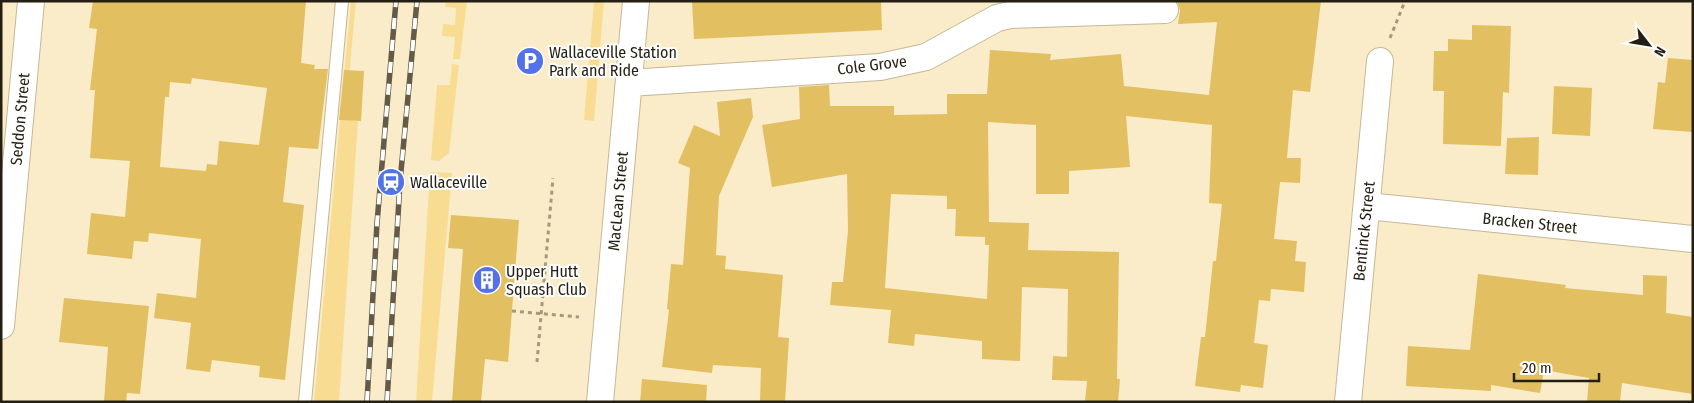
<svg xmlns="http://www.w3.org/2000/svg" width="1694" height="403" viewBox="0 0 1694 403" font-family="'Fira Sans Condensed',sans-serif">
  <rect width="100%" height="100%" fill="#faecc9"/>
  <path fill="#f8dc92" d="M 351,1 L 356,1 L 345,120 L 358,121 L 339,402 L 314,402 Z
    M 446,1 L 467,1 L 460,59 L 453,59 L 455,37 L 442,36 L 443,24 L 455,25 L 456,8 L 445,7 Z
    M 594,1 L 604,1 L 594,121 L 584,120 Z
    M 452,64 L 459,65 L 449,153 L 439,161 L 431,160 L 437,85 L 450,85 Z
    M 430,172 L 452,173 L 432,402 L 416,402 Z"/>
  <path fill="#e2bf61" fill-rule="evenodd" d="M 93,1 L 306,1 L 301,63 L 315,65 L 314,69 L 328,69 L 318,149 L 289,147 L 283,202 L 304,205 L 285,380 L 259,377 L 260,366 L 212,360 L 210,372 L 186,369 L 191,323 L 154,318 L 157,293 L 196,298 L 201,239 L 149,233 L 148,242 L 134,241 L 132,259 L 87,254 L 91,213 L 125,217 L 130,161 L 90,158 L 95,90 L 90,90 L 97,29 L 89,28 ZM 192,78 L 267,88 L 259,145 L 219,141 L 217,165 L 207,164 L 206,171 L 160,167 L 165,97 L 169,97 L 170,82 L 191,84 Z
    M 692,1 L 881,1 L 882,30 L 694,39 Z
    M 1177,1 L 1321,1 L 1310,92 L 1293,90 L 1287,158 L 1301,158 L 1300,183 L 1280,182 L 1274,239 L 1297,241 L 1295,261 L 1306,262 L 1304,292 L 1271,289 L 1270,301 L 1259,300 L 1254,343 L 1268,345 L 1263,388 L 1241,385 L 1240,392 L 1195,386 L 1201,337 L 1205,337 L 1213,261 L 1216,261 L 1222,204 L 1209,203 L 1212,125 L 1126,116 L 1130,167 L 1069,171 L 1069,194 L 1036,194 L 1036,125 L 988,122 L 989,222 L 1029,223 L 1028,250 L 1119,252 L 1117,379 L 1120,379 L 1118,402 L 1085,402 L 1087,381 L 1052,380 L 1053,356 L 1067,357 L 1068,289 L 1022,287 L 1020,361 L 982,359 L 982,341 L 915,334 L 914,346 L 888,343 L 891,310 L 830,305 L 832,282 L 843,282 L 848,231 L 847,174 L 772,187 L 762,125 L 800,119 L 799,87 L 829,85 L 830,106 L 894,106 L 894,115 L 947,114 L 947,94 L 987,94 L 990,50 L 1051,54 L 1050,60 L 1121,54 L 1124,86 L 1209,95 L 1217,22 L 1178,24 L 1180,10 ZM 891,194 L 947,196 L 947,209 L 956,209 L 955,236 L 985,237 L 985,245 L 989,245 L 987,299 L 885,288 Z
    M 1472,25 L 1511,26 L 1509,93 L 1503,92 L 1501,146 L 1443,144 L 1444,91 L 1433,91 L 1434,51 L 1448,51 L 1448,39 L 1472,40 Z
    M 1668,58 L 1693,60 L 1693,132 L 1653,129 L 1658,82 L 1665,83 Z
    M 344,70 L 364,71 L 361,121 L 339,120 Z
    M 1554,86 L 1592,88 L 1590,136 L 1552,134 Z
    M 751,98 L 753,117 L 719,196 L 716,255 L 726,256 L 725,269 L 783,275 L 778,337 L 789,338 L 785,402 L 760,402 L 761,368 L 713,365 L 712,373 L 662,367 L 669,310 L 667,309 L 671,264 L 683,265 L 690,168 L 678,163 L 694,125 L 720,136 L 717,102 Z
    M 1539,137 L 1538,175 L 1505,174 L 1507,138 Z
    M 451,215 L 519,220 L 508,362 L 485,359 L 481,402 L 452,402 L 463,249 L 448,248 Z
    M 1478,274 L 1566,285 L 1565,288 L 1643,295 L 1643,275 L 1667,276 L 1666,313 L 1693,317 L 1693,394 L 1622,383 L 1620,402 L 1587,402 L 1589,378 L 1544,370 L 1540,393 L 1491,385 L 1491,391 L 1406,386 L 1408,346 L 1470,350 Z
    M 64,298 L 149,306 L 140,394 L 127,393 L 126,402 L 104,402 L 108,347 L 59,342 Z
    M 642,379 L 707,385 L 706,402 L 640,402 Z"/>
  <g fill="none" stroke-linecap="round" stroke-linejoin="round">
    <defs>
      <path id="service" d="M 305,402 L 342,1"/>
      <path id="minor" d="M 629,83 L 880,67 L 926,57 L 997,18 L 1010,15 L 1165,10
        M 1367,206 L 1693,239
        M 1,326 L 31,1
        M 600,402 L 636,1
        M 1348,402 L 1380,61"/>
    </defs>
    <use href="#service" stroke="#c5b896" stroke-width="14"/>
    <use href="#minor" stroke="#c5b896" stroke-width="28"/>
    <path stroke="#a3997f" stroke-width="3" stroke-dasharray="4 4" stroke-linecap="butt" d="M 1390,38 L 1405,1
      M 512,311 L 579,317
      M 537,362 L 553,178"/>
    <use href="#service" stroke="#fff" stroke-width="12"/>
    <use href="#minor" stroke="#fff" stroke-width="26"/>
    <defs>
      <path id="rail" d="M 367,402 L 377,223 L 396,1
        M 387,402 L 400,182 L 417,1"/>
    </defs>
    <use href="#rail" stroke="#635b48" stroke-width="5.5"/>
    <use href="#rail" stroke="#fff" stroke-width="4" stroke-dasharray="11" stroke-linecap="butt"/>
  </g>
  <defs>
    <symbol id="parking-disc" viewBox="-11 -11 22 22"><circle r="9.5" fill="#5372e7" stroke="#fff"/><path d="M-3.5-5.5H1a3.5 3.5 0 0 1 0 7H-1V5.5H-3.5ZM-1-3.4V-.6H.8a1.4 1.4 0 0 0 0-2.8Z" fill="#fff"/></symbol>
    <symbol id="station-disc" viewBox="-11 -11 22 22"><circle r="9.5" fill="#5372e7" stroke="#fff"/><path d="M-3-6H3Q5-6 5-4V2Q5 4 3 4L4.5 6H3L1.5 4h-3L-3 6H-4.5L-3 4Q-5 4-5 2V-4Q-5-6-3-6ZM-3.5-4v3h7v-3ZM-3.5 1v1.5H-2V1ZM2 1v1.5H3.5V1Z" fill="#fff"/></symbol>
    <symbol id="building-disc" viewBox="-11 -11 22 22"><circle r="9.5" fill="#5372e7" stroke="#fff"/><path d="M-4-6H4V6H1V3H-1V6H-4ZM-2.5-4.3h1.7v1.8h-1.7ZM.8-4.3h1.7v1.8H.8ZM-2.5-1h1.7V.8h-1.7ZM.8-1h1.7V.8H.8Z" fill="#fff"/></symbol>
  </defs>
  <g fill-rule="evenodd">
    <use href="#parking-disc" x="514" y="45" width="32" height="32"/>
    <use href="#station-disc" x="375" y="166" width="32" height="32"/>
    <use href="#building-disc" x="471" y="264" width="32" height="32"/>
  </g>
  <g text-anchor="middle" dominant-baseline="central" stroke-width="4" stroke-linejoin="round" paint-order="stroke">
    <g font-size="16" fill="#241f12" stroke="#fff" text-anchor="start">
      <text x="549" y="52">Wallaceville Station<tspan x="549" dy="18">Park and Ride</tspan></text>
      <text x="410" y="182">Wallaceville</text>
      <text x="506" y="271">Upper Hutt<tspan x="506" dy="18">Squash Club</tspan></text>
    </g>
    <g font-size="16" fill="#241f12" stroke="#fff">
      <text transform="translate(872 65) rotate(-7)">Cole Grove</text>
      <text transform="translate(20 119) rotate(-85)">Seddon Street</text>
      <text transform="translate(618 201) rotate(-85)">MacLean Street</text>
      <text transform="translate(1530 223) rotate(6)">Bracken Street</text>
      <text transform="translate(1364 231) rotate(-84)">Bentinck Street</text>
    </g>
  </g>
  <rect width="1694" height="403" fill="none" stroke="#241f12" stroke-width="5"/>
  <g transform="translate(1649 45) rotate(121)" stroke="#ffffff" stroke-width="4" paint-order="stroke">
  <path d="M0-4L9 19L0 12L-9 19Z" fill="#241f12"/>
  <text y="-8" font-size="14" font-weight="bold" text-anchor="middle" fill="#241f12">N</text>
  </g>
  <path d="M1514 373v8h85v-8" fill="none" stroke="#241f12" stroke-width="2.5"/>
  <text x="1522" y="373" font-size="15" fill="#241f12" stroke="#ffffff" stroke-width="4" paint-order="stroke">20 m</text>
</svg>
